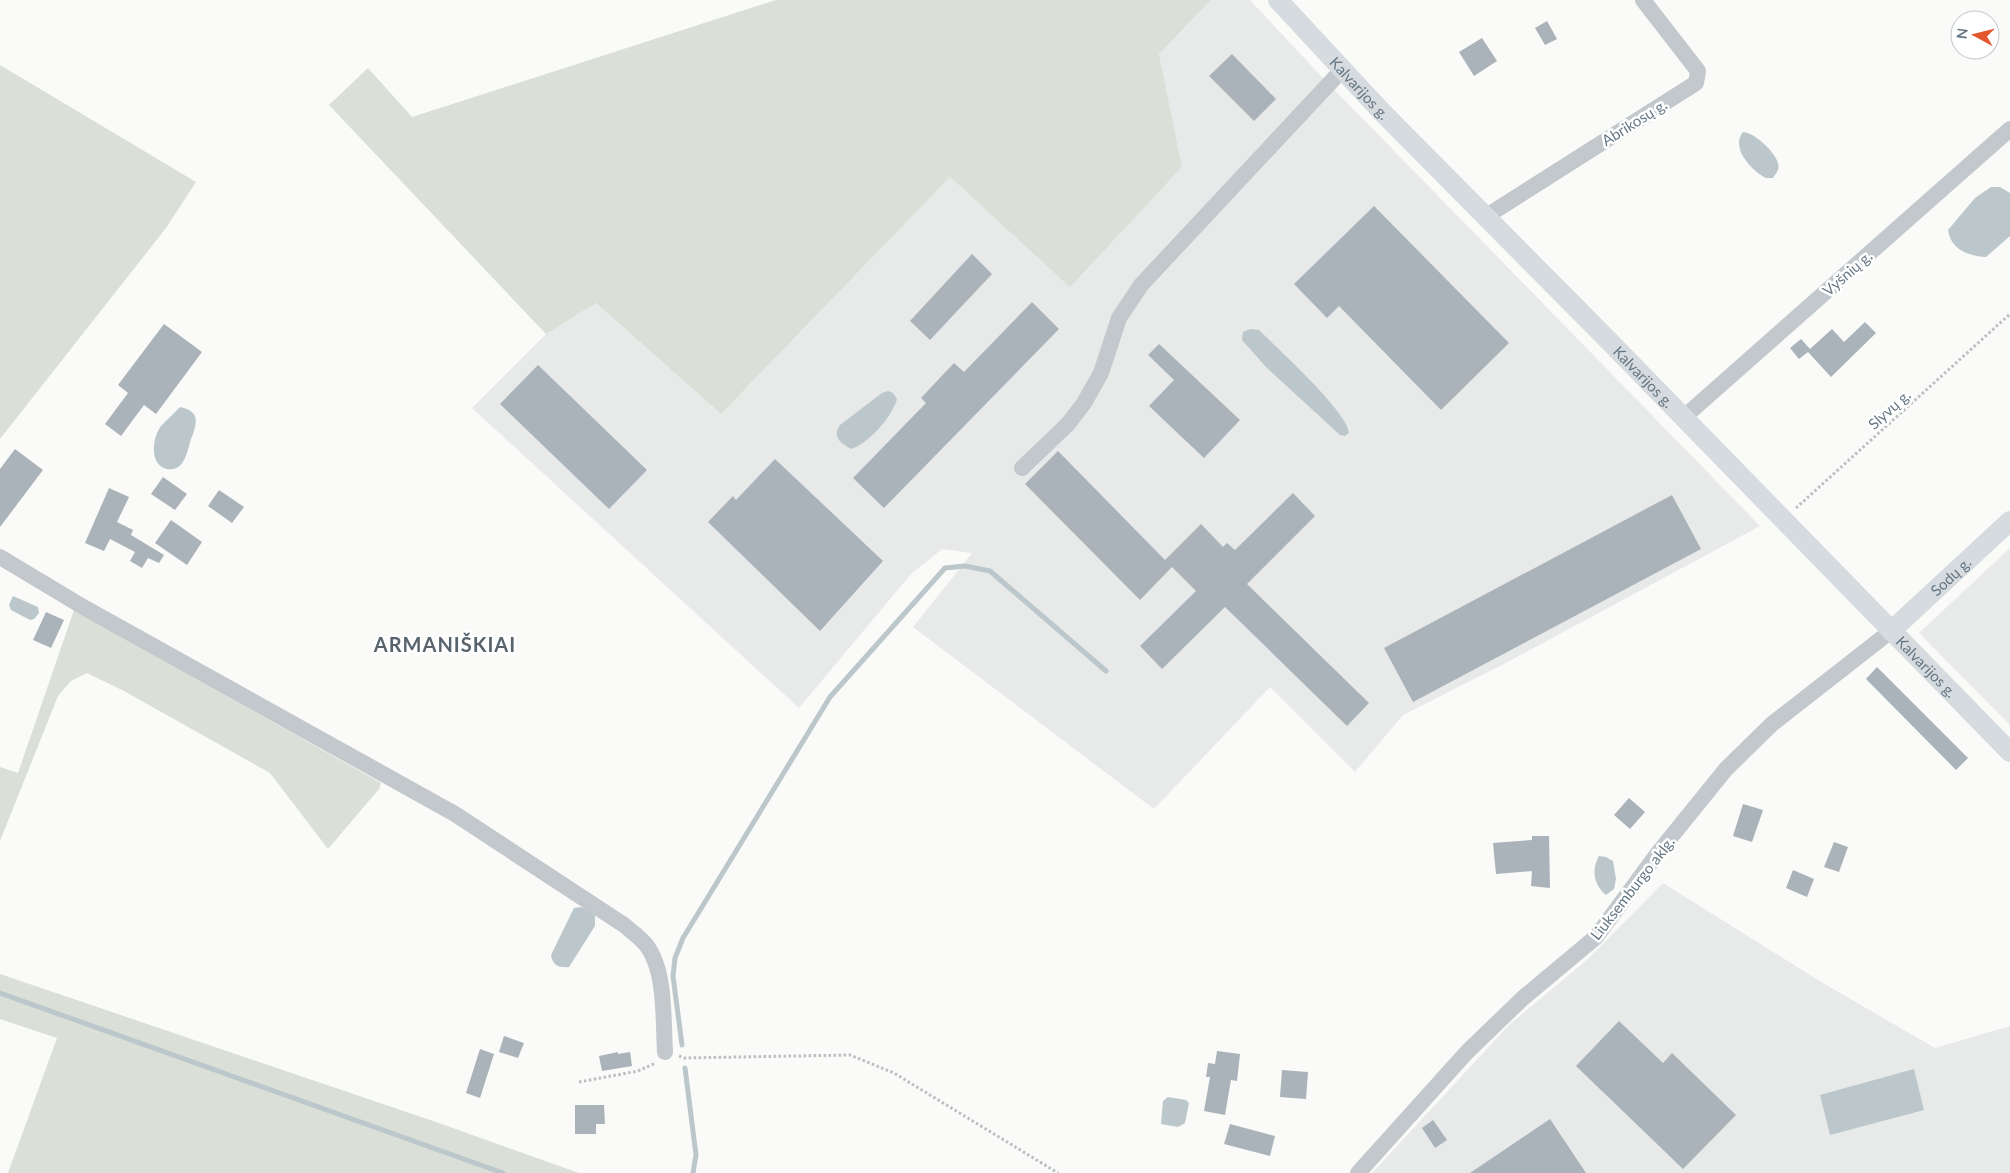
<svg xmlns="http://www.w3.org/2000/svg" width="2010" height="1173" viewBox="0 0 2010 1173" font-family="Lato,sans-serif">
  <rect width="100%" height="100%" fill="#fafaf8"/>
  <path fill="#e8e9e9" d="M 1211,0 L 1250,0 L 1322,77 L 1760,526 L 1502,665 L 1403,715 L 1355,772 L 1270,687 L 1154,809 L 913,627 L 972,553 L 942,549 L 911,574 L 799,708 L 472,408 L 546,334 L 596,303 L 721,414 L 950,177 L 1070,286 L 1182,167 L 1159,54 Z
    M 2010,548 L 2010,725 L 1919,633 Z
    M 1663,883 L 1823,983 L 1935,1048 L 2010,1026 L 2010,1173 L 1372,1173 L 1509,1025 L 1588,959 Z"/>
  <path fill="#dadfd7" d="M 776,0 L 1211,0 L 1159,54 L 1182,167 L 1070,287 L 950,177 L 721,414 L 596,303 L 546,334 L 329,105 L 368,68 L 412,117 Z
    M 0,65 L 196,182 L 166,228 L 0,439 Z
    M 74,610 L 381,783 L 379,789 L 328,849 L 270,773 L 124,691 L 87,673 L 71,681 L 58,696 L 0,841 L 0,767 L 18,773 Z
    M 0,974 L 436,1122 L 579,1173 L 8,1173 L 57,1038 L 0,1019 Z"/>
  <path fill="#bbc7cb" d="M 1743,132 C 1754,132 1775,152 1778,163 C 1780,170 1776,173 1773,178 L 1766,178 C 1752,171 1730,148 1743,132 Z
    M 1991,187 L 2000,187 L 2010,193 L 2010,236 L 1986,257 C 1969,256 1951,250 1948,230 L 1975,198 Z
    M 1250,329 L 1259,330 C 1277,348 1348,412 1349,433 L 1345,436 L 1340,435 L 1266,367 L 1242,340 L 1243,332 Z
    M 888,391 L 893,393 L 897,399 C 892,417 868,444 851,449 C 840,443 832,437 840,425 L 882,393 Z
    M 180,407 C 201,411 197,424 191,439 C 187,451 185,472 167,469 C 149,465 152,438 161,426 C 167,420 174,413 180,407 Z
    M 13,596 L 38,607 L 39,613 L 34,619 L 30,620 L 11,610 L 9,605 Z
    M 1599,856 L 1606,857 L 1613,861 L 1616,879 L 1614,889 L 1606,895 C 1594,885 1591,870 1599,856 Z
    M 580,907 L 590,910 L 595,915 L 595,926 L 569,967 C 559,968 553,966 551,955 L 574,908 Z
    M 1914,1069 L 1924,1110 L 1830,1135 L 1820,1095 Z
    M 1168,1097 L 1186,1100 L 1189,1103 L 1185,1123 L 1178,1127 L 1161,1124 L 1163,1101 Z"/>
  <g fill="none" stroke-linecap="round" stroke-linejoin="round">
    <path stroke="#bbc7cb" stroke-width="5" d="M 0,993 L 503,1173
      M 682,1045 L 673,976 L 675,958 L 683,938 L 830,697 L 945,568 L 965,566 L 990,571 L 1106,671
      M 685,1068 L 696,1155 L 693,1173"/>
  </g>
  <path fill="#aab3b9" d="M 1547,21 L 1557,39 L 1545,45 L 1535,28 Z
    M 1482,38 L 1497,61 L 1474,76 L 1459,52 Z
    M 1232,54 L 1276,99 L 1254,121 L 1209,76 Z
    M 1374,206 L 1509,343 L 1441,410 L 1339,306 L 1327,318 L 1294,284 Z
    M 972,254 L 992,274 L 930,340 L 910,321 Z
    M 1032,302 L 1059,329 L 884,508 L 853,478 L 926,403 L 921,398 L 954,363 L 964,372 Z
    M 1865,322 L 1876,333 L 1831,377 L 1808,352 L 1799,359 L 1790,348 L 1801,339 L 1810,349 L 1832,329 L 1844,342 Z
    M 164,324 L 202,352 L 156,414 L 144,405 L 121,436 L 105,424 L 128,393 L 118,385 Z
    M 1159,344 L 1240,420 L 1204,458 L 1149,406 L 1174,380 L 1148,355 Z
    M 538,365 L 647,470 L 609,509 L 500,404 Z
    M 15,449 L 43,470 L 0,527 L 0,469 Z
    M 1058,451 L 1165,560 L 1201,524 L 1223,547 L 1227,543 L 1235,550 L 1293,493 L 1315,516 L 1247,584 L 1369,703 L 1347,726 L 1225,607 L 1162,669 L 1140,646 L 1196,591 L 1172,567 L 1140,600 L 1025,484 Z
    M 775,459 L 883,561 L 820,631 L 708,522 L 733,496 L 736,500 Z
    M 163,477 L 187,494 L 175,510 L 151,494 Z
    M 109,488 L 129,497 L 117,522 L 133,530 L 131,535 L 164,555 L 159,563 L 148,558 L 142,568 L 130,561 L 135,552 L 110,539 L 104,551 L 85,543 Z
    M 219,490 L 244,507 L 232,523 L 208,506 Z
    M 1672,495 L 1701,549 L 1413,702 L 1384,648 Z
    M 171,520 L 202,542 L 187,565 L 155,543 Z
    M 46,612 L 64,620 L 51,648 L 33,640 Z
    M 1877,667 L 1968,758 L 1956,770 L 1866,679 Z
    M 1629,798 L 1645,812 L 1630,829 L 1614,815 Z
    M 1743,804 L 1763,810 L 1752,842 L 1733,836 Z
    M 1532,836 L 1549,836 L 1550,888 L 1531,886 L 1532,871 L 1496,874 L 1493,843 L 1532,840 Z
    M 1834,842 L 1848,847 L 1839,872 L 1824,867 Z
    M 1793,870 L 1814,879 L 1807,897 L 1786,888 Z
    M 1619,1021 L 1663,1063 L 1672,1053 L 1736,1115 L 1683,1169 L 1576,1066 Z
    M 504,1036 L 524,1043 L 518,1058 L 499,1052 Z
    M 480,1049 L 494,1054 L 480,1098 L 466,1093 Z
    M 1217,1051 L 1240,1054 L 1237,1081 L 1231,1080 L 1225,1115 L 1204,1111 L 1210,1077 L 1206,1077 L 1208,1063 L 1215,1064 Z
    M 618,1052 L 618,1054 L 630,1052 L 632,1066 L 602,1071 L 599,1056 Z
    M 1282,1070 L 1308,1072 L 1306,1099 L 1280,1097 Z
    M 575,1105 L 604,1105 L 605,1124 L 596,1124 L 596,1134 L 575,1134 Z
    M 1550,1119 L 1586,1173 L 1470,1173 Z
    M 1433,1120 L 1447,1140 L 1435,1148 L 1422,1128 Z
    M 1230,1124 L 1275,1136 L 1270,1156 L 1224,1144 Z"/>
  <g fill="none" stroke-linecap="round" stroke-linejoin="round">
    <path stroke="#bbbfc2" stroke-width="3" stroke-dasharray="2.5 2.5" stroke-linecap="butt" d="M 1796,508 L 2010,314
      M 679,1056 L 684,1058 L 850,1055 L 894,1073 L 1058,1173
      M 579,1082 L 638,1071 L 656,1063"/>
    <path stroke="#c3c8cc" stroke-width="16" d="M 1485,217 L 1696,83 L 1698,71 L 1643,0
      M 1683,418 L 2010,129
      M 1022,468 L 1068,424 L 1084,403 L 1101,373 L 1119,318 L 1141,285 L 1342,70
      M 0,557 L 85,608 L 455,814 L 624,925 C 631,931 641,938 647,946 C 666,972 663,1020 665,1052
      M 1358,1173 L 1467,1052 L 1523,998 L 1596,937 L 1658,853 L 1726,769 L 1772,724 L 1891,631"/>
    <g stroke="#d6dbdf" stroke-width="20">
      <path id="s1" d="M 1278,0 L 1381,111 L 1610,342 L 2010,752"/>
      <path id="s2" d="M 1891,631 L 2010,521"/>
    </g>
  </g>
  <g text-anchor="middle" dominant-baseline="central" stroke-width="5" stroke-linejoin="round" paint-order="stroke">
    <g font-size="15" fill="#657683" stroke="#fff">
      <text stroke="none"><textPath href="#s1" startOffset="120">Kalvarijos g.</textPath></text>
      <text transform="translate(1634 122) rotate(-32)">Abrikosų g.</text>
      <text transform="translate(1847 273) rotate(-41)">Vyšnių g.</text>
      <text stroke="none"><textPath href="#s1" startOffset="525">Kalvarijos g.</textPath></text>
      <text transform="translate(1889 409) rotate(-42)">Slyvų g.</text>
      <text stroke="none"><textPath href="#s2" startOffset="81">Sodų g.</textPath></text>
      <text stroke="none"><textPath href="#s1" startOffset="930">Kalvarijos g.</textPath></text>
      <text transform="translate(1632 888) rotate(-52)">Liuksemburgo aklg.</text>
    </g>
    <g font-size="20" font-weight="bold" letter-spacing="1" fill="#57646e" stroke="#fff">
      <text x="445" y="644">ARMANIŠKIAI</text>
    </g>
  </g>
  <g transform="translate(1975 35) rotate(277)"><circle r="24" fill="#ffffff" stroke="#c1c8cd"/>
  <path d="M0-4L9 19L0 12L-9 19Z" fill="#e4572e"/>
  <text y="-8" font-size="14" font-weight="bold" text-anchor="middle" fill="#657683">N</text>
  </g>
</svg>
